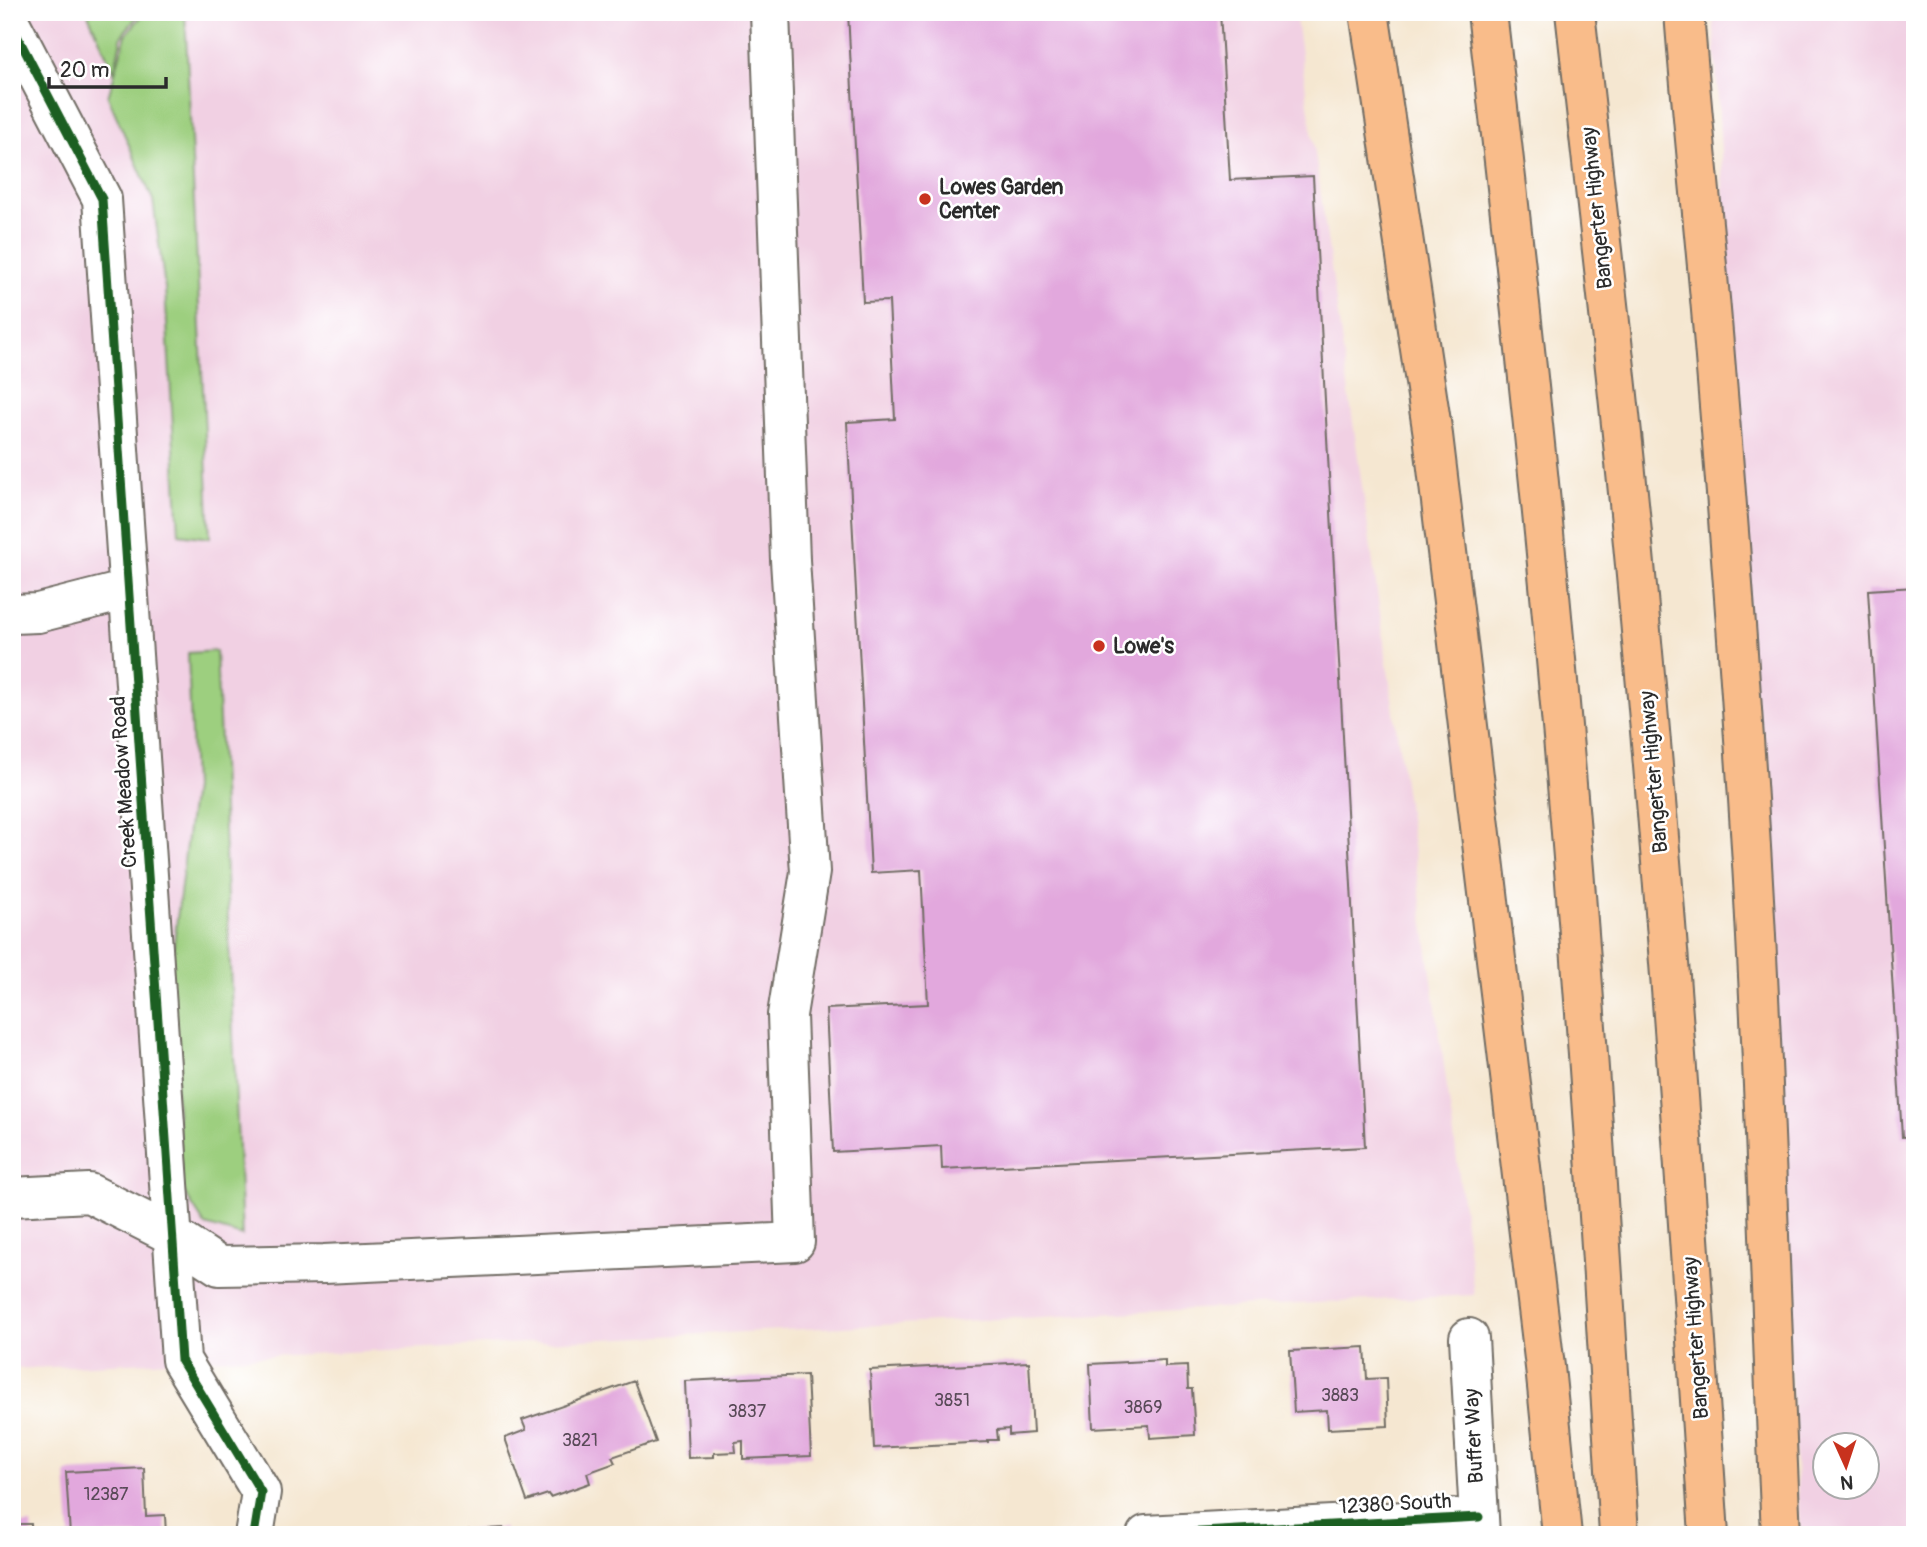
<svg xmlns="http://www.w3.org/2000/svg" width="1927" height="1547" viewBox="0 0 1927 1547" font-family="Pangolin,sans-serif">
  <rect width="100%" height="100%" fill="#fff"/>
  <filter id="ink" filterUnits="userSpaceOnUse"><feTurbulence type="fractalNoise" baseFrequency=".0143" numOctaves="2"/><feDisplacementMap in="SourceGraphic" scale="14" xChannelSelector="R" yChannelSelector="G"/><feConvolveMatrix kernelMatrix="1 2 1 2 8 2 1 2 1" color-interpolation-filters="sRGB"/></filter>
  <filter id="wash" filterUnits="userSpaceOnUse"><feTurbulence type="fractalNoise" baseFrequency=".00686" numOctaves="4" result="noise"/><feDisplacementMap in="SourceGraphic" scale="28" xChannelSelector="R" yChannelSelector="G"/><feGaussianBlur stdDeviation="1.57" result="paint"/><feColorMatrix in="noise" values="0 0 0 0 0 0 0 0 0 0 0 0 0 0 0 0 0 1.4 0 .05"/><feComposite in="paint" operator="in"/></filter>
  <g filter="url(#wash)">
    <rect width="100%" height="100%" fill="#f5e7d1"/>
    <path fill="#f1d0e3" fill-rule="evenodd" d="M 12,12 L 1295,12 L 1454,1136 L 1474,1295 L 12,1369 Z
      M 1713,12 L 1915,12 L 1915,1535 L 1800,1535 ZM 1826,1446 L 1868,1446 L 1868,1488 L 1826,1488 Z"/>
    <path fill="#9dcf7f" stroke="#647d55" stroke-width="2" d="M 87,12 L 141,12 L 122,35 L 114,72 Z
      M 145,12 L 185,12 L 210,538 L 179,534 L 165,288 L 153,200 L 108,97 L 126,35 Z
      M 216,651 L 242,1236 L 205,1225 L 182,1189 L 169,984 L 193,788 L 188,653 Z"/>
    <g id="blocks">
      <path fill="#e2a8dd" d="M 848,12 L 1220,12 L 1230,180 L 1313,176 L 1365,1147 L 942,1169 L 941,1146 L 833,1152 L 826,1009 L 928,1004 L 921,870 L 871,873 L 847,422 L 895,419 L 889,301 L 863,302 Z
        M 1915,587 L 1915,1136 L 1902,1137 L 1868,590 Z
        M 1365,1347 L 1367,1379 L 1386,1378 L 1388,1426 L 1328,1429 L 1327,1410 L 1294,1412 L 1290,1351 Z
        M 1165,1360 L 1165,1367 L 1187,1366 L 1188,1389 L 1192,1389 L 1195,1435 L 1150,1438 L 1149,1425 L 1093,1428 L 1090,1364 Z
        M 1029,1362 L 1033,1433 L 1009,1435 L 1009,1429 L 997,1430 L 998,1440 L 988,1440 L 988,1442 L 874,1448 L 870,1370 Z
        M 807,1375 L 811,1456 L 743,1459 L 743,1441 L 735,1442 L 736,1452 L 714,1453 L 714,1457 L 688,1458 L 685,1381 Z
        M 634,1381 L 656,1442 L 612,1457 L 615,1463 L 587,1473 L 590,1483 L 550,1497 L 548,1494 L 527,1501 L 505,1438 L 526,1430 L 522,1420 Z
        M 144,1468 L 146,1516 L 165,1515 L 166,1535 L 70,1535 L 66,1472 Z
        M 12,1524 L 31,1524 L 32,1535 L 12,1535 Z
        M 504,1528 L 504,1535 L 448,1535 L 448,1531 Z"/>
    </g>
  </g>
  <g filter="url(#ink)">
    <use href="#blocks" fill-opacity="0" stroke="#726d65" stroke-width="2"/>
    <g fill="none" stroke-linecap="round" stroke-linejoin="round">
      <defs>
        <path id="minor" d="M 12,26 L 102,199 L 181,1360 L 261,1492 L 254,1535
          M 12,614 L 38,613 L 128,590
          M 12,1197 L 89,1193 L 172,1235 L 219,1266 L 324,1264 L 795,1242 L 787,1015 L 810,872 L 790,560 L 770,12
          M 1469,1338 L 1480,1535
          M 1146,1535 L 1479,1517"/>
        <path id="highway" d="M 1369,12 L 1433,435 L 1545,1367 L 1562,1535
          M 1487,12 C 1511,221 1535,430 1554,638 C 1582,937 1601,1236 1619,1535
          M 1575,12 C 1598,218 1623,424 1641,631 C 1669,932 1689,1233 1709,1535
          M 1684,12 C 1692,119 1704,226 1713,333 C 1726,488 1738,644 1748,799 C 1764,1044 1770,1290 1781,1535"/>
      </defs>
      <use href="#minor" stroke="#726d65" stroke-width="42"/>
      <use href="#highway" stroke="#726d65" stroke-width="42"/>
      <use href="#minor" stroke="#fff" stroke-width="38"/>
      <use href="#highway" stroke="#f9bc8a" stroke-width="38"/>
      <defs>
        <path id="cycleway" d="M 12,26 L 102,199 L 181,1360 L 261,1492 L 254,1535
          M 1146,1535 L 1479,1517"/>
      </defs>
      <use href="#cycleway" stroke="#fff" stroke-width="13"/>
      <use href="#cycleway" stroke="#1b5e20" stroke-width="9"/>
    </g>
  </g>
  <g fill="#c8321e" stroke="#fff" stroke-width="2.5">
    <circle cx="925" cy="199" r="7"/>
    <circle cx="1099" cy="646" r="7"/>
  </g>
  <g text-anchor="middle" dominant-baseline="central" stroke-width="5" stroke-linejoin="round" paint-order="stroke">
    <g font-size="18" fill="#594a58">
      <text x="1340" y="1395">3883</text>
      <text x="952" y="1400">3851</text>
      <text x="1143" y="1407">3869</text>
      <text x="747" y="1411">3837</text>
      <text x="580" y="1440">3821</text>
      <text x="106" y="1494">12387</text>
    </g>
    <g font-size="21" font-weight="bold" fill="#2b2b2b" stroke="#fff" text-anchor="start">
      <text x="939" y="187">Lowes Garden<tspan x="939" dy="24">Center</tspan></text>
      <text x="1113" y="646">Lowe's</text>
    </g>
    <g font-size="21" fill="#2b2b2b" stroke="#fff">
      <text transform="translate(1597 208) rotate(-96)">Bangerter Highway</text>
      <text transform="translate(1654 772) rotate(-95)">Bangerter Highway</text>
      <text transform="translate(124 782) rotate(-94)">Creek Meadow Road</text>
      <text transform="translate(1696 1338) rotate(-94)">Bangerter Highway</text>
      <text transform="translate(1474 1436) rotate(-93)">Buffer Way</text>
      <text transform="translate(1395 1504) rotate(-3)">12380 South</text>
    </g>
  </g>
  <rect width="1927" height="1547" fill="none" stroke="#fff" stroke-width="42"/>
  <g transform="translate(1846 1466) rotate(177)"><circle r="33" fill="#ffffff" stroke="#aaaaaa" stroke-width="2"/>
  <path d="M0-5L12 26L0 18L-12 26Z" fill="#c8321e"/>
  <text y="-10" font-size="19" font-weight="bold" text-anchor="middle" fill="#2b2b2b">N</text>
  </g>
  <path d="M49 77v10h117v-10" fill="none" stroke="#2b2b2b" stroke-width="3.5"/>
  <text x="60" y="77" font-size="21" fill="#2b2b2b" stroke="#ffffff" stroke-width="5" paint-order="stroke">20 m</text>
</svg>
